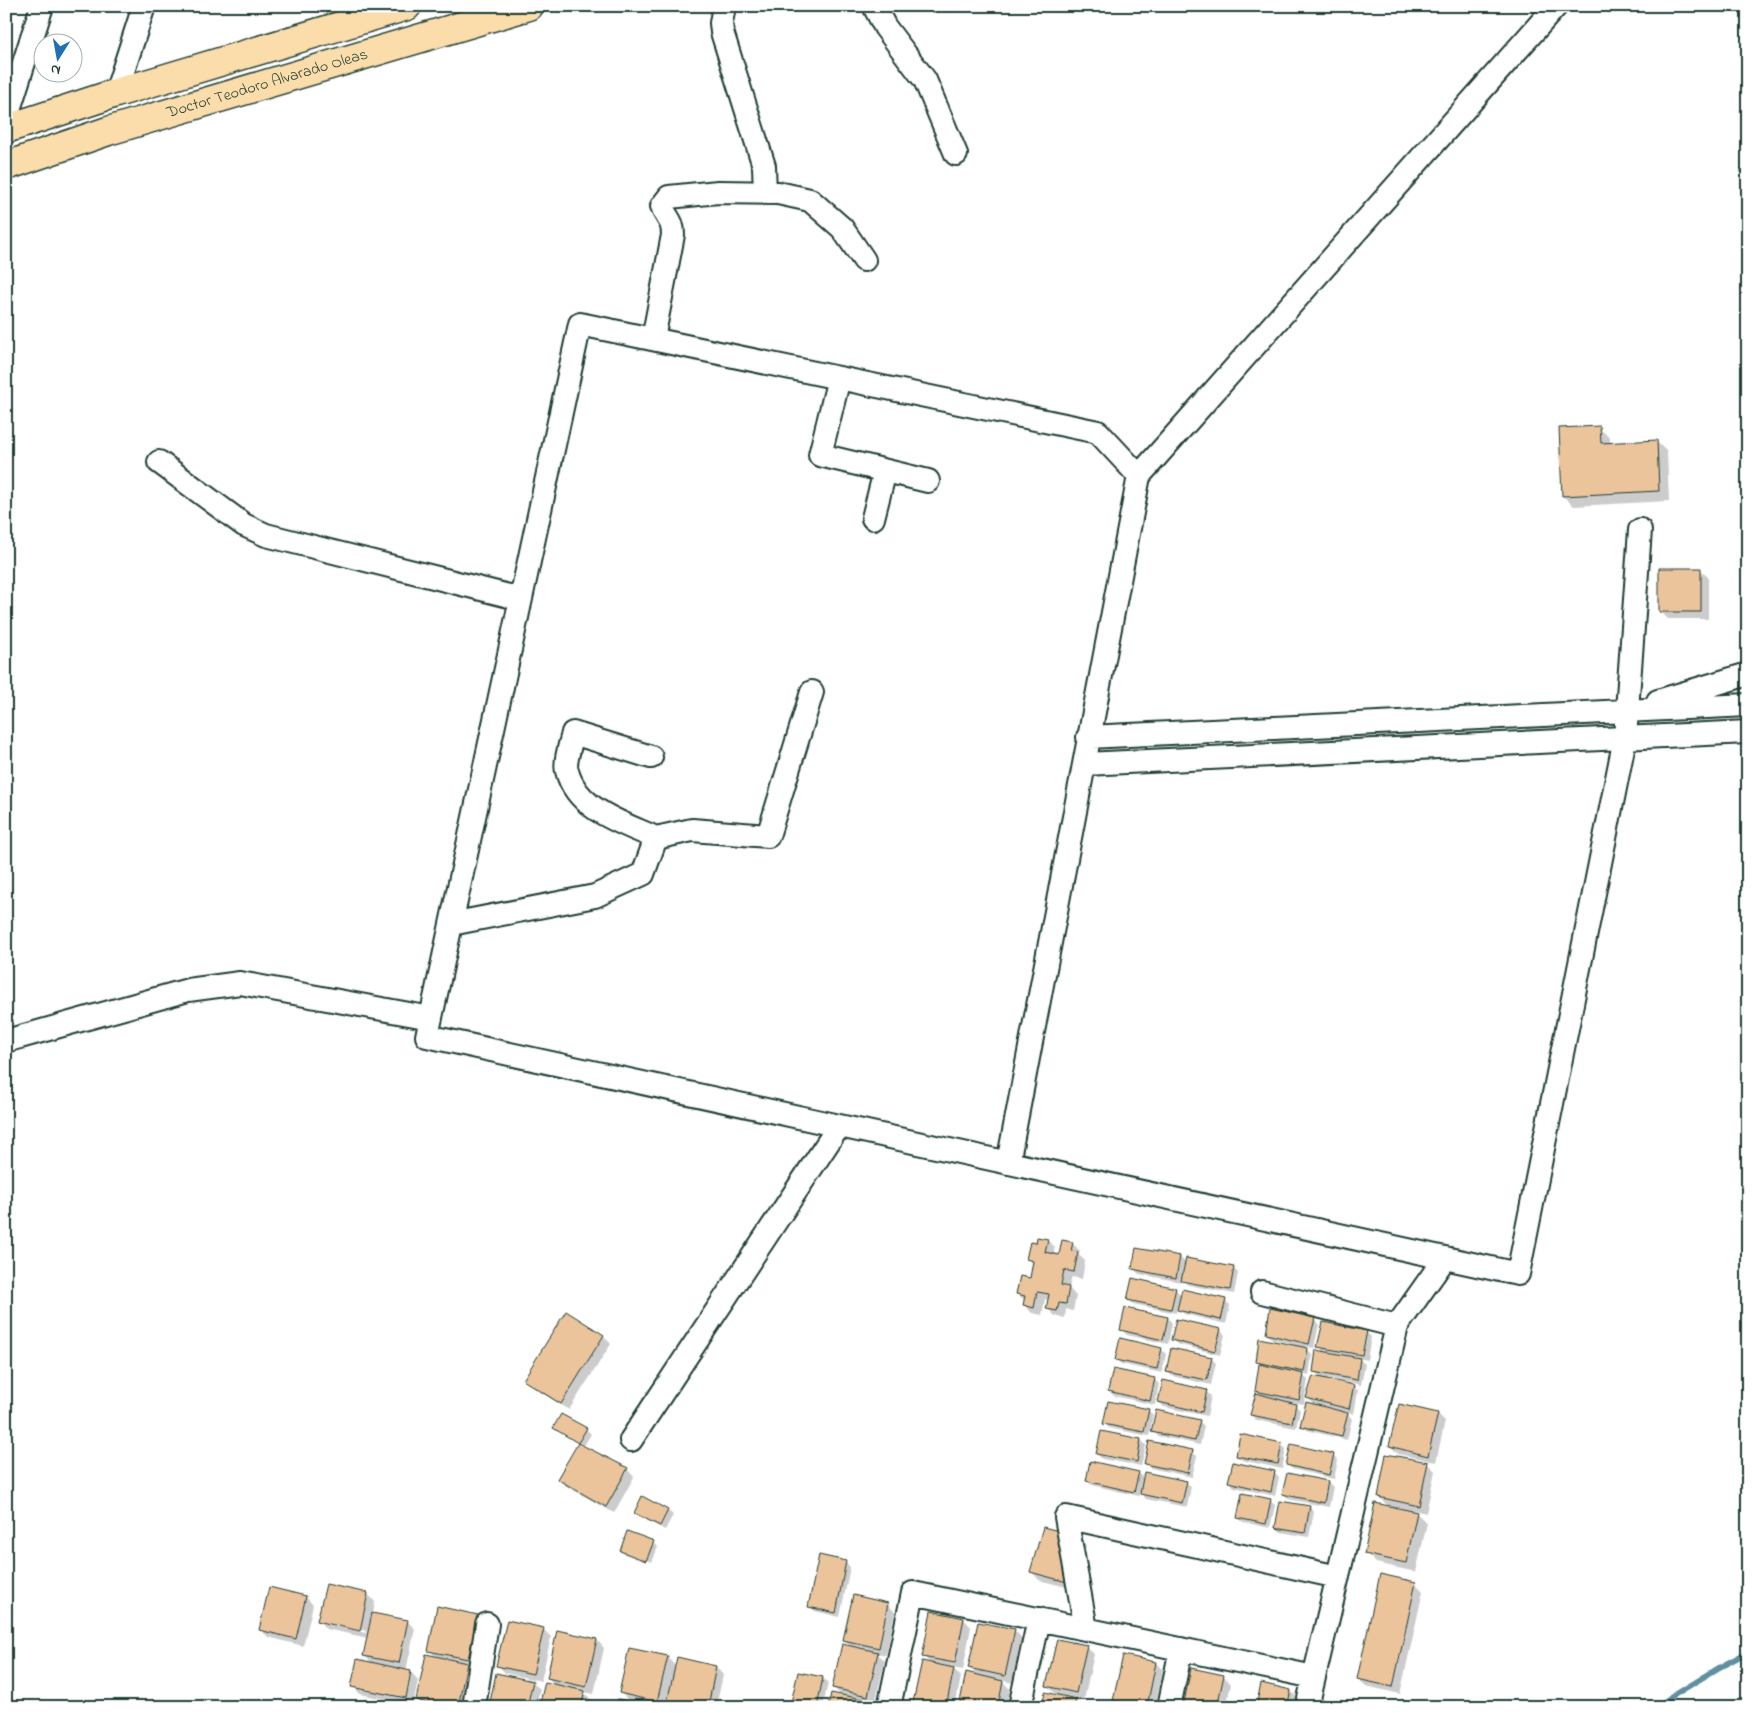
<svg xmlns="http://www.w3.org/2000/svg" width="1754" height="1713" viewBox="0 0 1754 1713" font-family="'Indie Flower',sans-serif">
  <rect width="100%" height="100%" fill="#fff"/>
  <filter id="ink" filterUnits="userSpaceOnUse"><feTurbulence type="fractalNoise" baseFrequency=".02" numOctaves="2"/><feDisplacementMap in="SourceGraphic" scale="10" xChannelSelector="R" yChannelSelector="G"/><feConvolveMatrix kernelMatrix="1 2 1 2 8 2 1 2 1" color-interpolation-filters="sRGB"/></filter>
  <g filter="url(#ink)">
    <path fill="#0003" fill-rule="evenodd" d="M 1599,428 L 1610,438 L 1610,444 L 1656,441 L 1667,452 L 1669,501 L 1574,506 L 1563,496 Z
      M 1700,569 L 1708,577 L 1708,619 L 1668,619 L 1660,611 Z
      M 1047,1240 L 1055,1247 L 1053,1255 L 1060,1257 L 1072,1243 L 1080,1251 L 1079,1255 L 1085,1261 L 1082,1279 L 1072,1277 L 1069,1288 L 1076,1296 L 1073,1311 L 1066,1309 L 1065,1318 L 1055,1316 L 1047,1308 L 1049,1300 L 1045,1299 L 1042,1315 L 1032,1313 L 1024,1305 L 1025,1301 L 1018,1294 L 1031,1279 L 1034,1265 L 1028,1259 L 1037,1245 Z
      M 1180,1257 L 1186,1264 L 1234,1269 L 1238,1273 L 1234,1294 L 1188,1285 L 1181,1279 L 1181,1282 L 1139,1274 L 1134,1269 Z
      M 1175,1289 L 1182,1296 L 1225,1301 L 1230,1305 L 1226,1324 L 1184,1314 L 1177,1307 L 1176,1313 L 1133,1304 L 1128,1299 Z
      M 566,1313 L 604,1336 L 611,1344 L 569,1410 L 532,1387 L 524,1380 Z
      M 1168,1318 L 1172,1323 L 1168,1344 L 1127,1335 L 1122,1330 Z
      M 1314,1320 L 1319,1324 L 1314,1348 L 1305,1346 L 1312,1354 L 1309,1376 L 1302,1374 L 1308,1380 L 1304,1404 L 1292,1402 L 1300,1410 L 1296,1428 L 1256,1420 L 1251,1415 L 1263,1396 L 1257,1390 L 1260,1364 L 1257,1361 L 1292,1346 L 1293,1344 L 1272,1339 L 1267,1334 Z
      M 1220,1330 L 1225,1335 L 1220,1355 L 1177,1344 L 1172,1340 Z
      M 1366,1332 L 1371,1337 L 1367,1360 L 1358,1358 L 1365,1364 L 1361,1385 L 1328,1378 L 1328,1380 L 1354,1386 L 1358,1391 L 1354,1414 L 1345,1411 L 1352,1419 L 1347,1440 L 1307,1430 L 1302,1425 L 1315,1406 L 1308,1398 L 1322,1379 L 1314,1371 L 1325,1353 L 1319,1346 Z
      M 1161,1349 L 1166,1354 L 1162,1373 L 1121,1364 L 1116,1359 Z
      M 1211,1358 L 1216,1363 L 1211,1385 L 1172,1376 L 1167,1371 Z
      M 1154,1379 L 1159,1384 L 1155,1405 L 1114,1396 L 1110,1391 Z
      M 1206,1392 L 1211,1396 L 1207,1416 L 1164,1407 L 1159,1402 Z
      M 1148,1410 L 1153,1415 L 1149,1436 L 1109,1428 L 1105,1423 Z
      M 1438,1414 L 1445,1421 L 1436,1462 L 1398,1454 L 1390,1446 Z
      M 1199,1421 L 1204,1426 L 1200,1445 L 1158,1436 L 1153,1431 Z
      M 554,1428 L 586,1429 L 591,1434 L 583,1447 L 627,1469 L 634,1477 L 614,1513 L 566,1486 L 558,1479 L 584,1445 L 558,1430 L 558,1432 Z
      M 1141,1440 L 1146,1445 L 1141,1466 L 1102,1459 L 1097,1454 Z
      M 1281,1444 L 1286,1449 L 1282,1469 L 1242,1460 L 1237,1456 Z
      M 1192,1452 L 1197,1456 L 1192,1477 L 1150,1468 L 1146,1464 Z
      M 1333,1455 L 1338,1460 L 1334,1479 L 1292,1469 L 1287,1464 Z
      M 1427,1463 L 1435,1471 L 1426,1513 L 1413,1510 L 1427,1523 L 1416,1572 L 1376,1563 L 1366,1553 L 1389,1507 L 1379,1497 Z
      M 1274,1472 L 1279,1477 L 1275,1496 L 1234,1487 L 1230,1482 Z
      M 1138,1473 L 1144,1479 L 1186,1482 L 1191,1487 L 1187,1507 L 1146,1499 L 1140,1492 L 1139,1496 L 1092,1485 L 1087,1481 Z
      M 1288,1474 L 1328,1482 L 1333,1487 L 1329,1507 L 1288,1499 L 1284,1494 Z
      M 643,1498 L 668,1511 L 673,1515 L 665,1530 L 640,1517 L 635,1513 Z
      M 1270,1501 L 1275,1505 L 1270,1528 L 1243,1522 L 1238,1517 Z
      M 1309,1507 L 1314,1512 L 1309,1537 L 1281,1532 L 1276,1527 Z
      M 1078,1538 L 1086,1545 L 1074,1589 L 1039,1580 L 1032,1572 Z
      M 653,1543 L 658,1547 L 652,1562 L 625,1552 L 625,1554 L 651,1565 L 626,1555 L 621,1551 Z
      M 845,1562 L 850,1567 L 840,1617 L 815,1611 L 810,1607 Z
      M 1415,1583 L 1423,1591 L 1400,1694 L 1366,1686 L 1358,1679 Z
      M 270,1589 L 306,1597 L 313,1605 L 303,1646 L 268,1637 L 260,1629 Z
      M 368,1594 L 375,1602 L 373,1614 L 407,1621 L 415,1629 L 406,1671 L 411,1672 L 418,1680 L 413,1705 L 360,1694 L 353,1686 L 373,1664 L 364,1655 L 368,1638 L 326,1629 L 319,1621 ZM 326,1622 L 366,1631 L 366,1633 L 326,1624 Z
      M 887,1604 L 895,1612 L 886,1655 L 877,1653 L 885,1661 L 875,1703 L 867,1701 L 873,1707 L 830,1707 L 843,1697 L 833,1687 L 853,1648 L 844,1640 Z
      M 477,1616 L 485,1623 L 476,1666 L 466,1664 L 474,1672 L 467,1707 L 424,1707 L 417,1700 L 437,1658 L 429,1650 Z
      M 964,1619 L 971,1627 L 963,1670 L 953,1668 L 961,1677 L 955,1707 L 914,1707 L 932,1665 L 924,1657 Z
      M 543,1629 L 551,1637 L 541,1681 L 505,1673 L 498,1665 Z
      M 1014,1630 L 1022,1638 L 1013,1683 L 1001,1680 L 1010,1689 L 1007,1707 L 960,1707 L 978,1676 L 969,1668 Z
      M 597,1640 L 604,1648 L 594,1694 L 583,1692 L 592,1700 L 590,1707 L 540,1707 L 556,1686 L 548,1678 Z
      M 1086,1647 L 1094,1654 L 1084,1700 L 1072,1697 L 1082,1707 L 1043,1707 L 1058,1696 L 1048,1686 Z
      M 667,1657 L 676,1667 L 716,1667 L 723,1675 L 716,1707 L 673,1707 L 669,1703 L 671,1694 L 668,1693 L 665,1707 L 617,1707 L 632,1704 L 621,1693 Z
      M 1156,1663 L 1163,1670 L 1155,1707 L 1121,1707 L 1115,1700 Z
      M 798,1673 L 823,1678 L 828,1683 L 823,1707 L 792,1707 Z
      M 1223,1676 L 1231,1684 L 1226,1707 L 1184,1707 Z
      M 532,1682 L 540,1689 L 536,1707 L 490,1707 Z
      M 1291,1691 L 1296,1696 L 1293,1707 L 1257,1707 Z"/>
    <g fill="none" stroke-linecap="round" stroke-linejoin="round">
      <path stroke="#608fa1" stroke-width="5.5" d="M 1655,1707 L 1720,1667 L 1748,1652"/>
    </g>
    <path fill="#ebc49b" stroke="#1f3d34" d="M 1600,426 L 1601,443 L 1657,440 L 1659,491 L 1562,496 L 1559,428 Z
      M 1659,568 L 1701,568 L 1701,612 L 1659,612 Z
      M 1037,1237 L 1048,1239 L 1045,1252 L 1059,1255 L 1062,1240 L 1073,1242 L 1071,1251 L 1078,1252 L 1074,1272 L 1064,1270 L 1061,1285 L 1069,1287 L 1066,1304 L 1059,1303 L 1057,1311 L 1046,1309 L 1049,1294 L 1037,1292 L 1034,1308 L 1023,1305 L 1025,1296 L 1016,1294 L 1020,1276 L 1030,1278 L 1033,1261 L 1026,1259 L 1030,1242 L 1036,1243 Z
      M 1136,1248 L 1180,1256 L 1176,1278 L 1132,1269 Z
      M 1186,1258 L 1234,1267 L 1230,1290 L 1181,1281 Z
      M 1132,1278 L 1176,1288 L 1171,1309 L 1127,1300 Z
      M 1182,1289 L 1226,1299 L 1221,1320 L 1177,1310 Z
      M 1125,1308 L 1168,1317 L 1163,1340 L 1120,1330 Z
      M 1270,1308 L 1315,1318 L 1309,1344 L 1266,1334 Z
      M 566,1311 L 604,1335 L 561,1404 L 523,1380 Z
      M 1176,1319 L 1221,1329 L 1215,1351 L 1171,1340 Z
      M 1323,1322 L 1367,1331 L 1362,1355 L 1317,1347 Z
      M 1120,1338 L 1162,1348 L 1157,1369 L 1115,1360 Z
      M 1259,1338 L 1308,1348 L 1304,1372 L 1256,1362 Z
      M 1171,1348 L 1212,1357 L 1207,1380 L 1166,1372 Z
      M 1316,1350 L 1360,1358 L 1357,1380 L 1313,1372 Z
      M 1259,1364 L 1304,1374 L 1299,1400 L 1255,1391 Z
      M 1113,1369 L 1155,1378 L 1150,1401 L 1108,1391 Z
      M 1313,1376 L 1354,1385 L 1349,1409 L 1306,1398 Z
      M 1163,1380 L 1207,1390 L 1202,1412 L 1158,1402 Z
      M 1256,1393 L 1296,1404 L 1292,1423 L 1250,1415 Z
      M 1108,1401 L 1149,1409 L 1144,1432 L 1103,1424 Z
      M 1306,1402 L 1348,1413 L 1342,1436 L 1300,1426 Z
      M 1399,1404 L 1438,1413 L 1428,1456 L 1389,1446 Z
      M 1156,1410 L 1200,1420 L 1195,1441 L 1151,1432 Z
      M 561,1414 L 587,1428 L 578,1443 L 553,1428 Z
      M 1101,1431 L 1141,1439 L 1137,1462 L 1096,1454 Z
      M 1240,1434 L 1282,1443 L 1278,1464 L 1236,1456 Z
      M 1149,1441 L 1193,1450 L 1188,1473 L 1144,1464 Z
      M 578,1443 L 628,1468 L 606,1507 L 557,1479 Z
      M 1291,1444 L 1334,1454 L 1329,1475 L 1286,1465 Z
      M 1386,1454 L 1428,1462 L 1419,1506 L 1378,1497 Z
      M 1090,1461 L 1139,1472 L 1134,1492 L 1086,1481 Z
      M 1233,1462 L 1275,1471 L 1271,1492 L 1228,1482 Z
      M 1144,1472 L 1187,1481 L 1182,1503 L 1140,1494 Z
      M 1287,1473 L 1328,1481 L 1324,1503 L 1282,1494 Z
      M 1242,1493 L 1271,1499 L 1266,1524 L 1237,1518 Z
      M 642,1496 L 668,1510 L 660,1526 L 634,1513 Z
      M 1280,1501 L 1310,1506 L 1305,1533 L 1275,1528 Z
      M 1375,1503 L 1417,1512 L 1406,1563 L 1364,1554 Z
      M 1043,1527 L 1079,1536 L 1067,1582 L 1030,1572 Z
      M 627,1531 L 654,1541 L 646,1561 L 620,1551 Z
      M 819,1555 L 846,1561 L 836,1613 L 808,1607 Z
      M 1380,1574 L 1416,1582 L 1393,1687 L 1357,1679 Z
      M 326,1584 L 368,1593 L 360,1631 L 317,1621 Z
      M 269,1587 L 306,1596 L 296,1639 L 259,1630 Z
      M 853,1595 L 888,1603 L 879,1648 L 843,1640 Z
      M 437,1606 L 478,1615 L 468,1659 L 428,1651 Z
      M 931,1611 L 964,1618 L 955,1663 L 922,1657 Z
      M 372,1613 L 408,1620 L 399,1663 L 363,1656 Z
      M 507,1620 L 544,1628 L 533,1674 L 496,1666 Z
      M 978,1622 L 1015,1629 L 1005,1676 L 968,1668 Z
      M 557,1630 L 597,1639 L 586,1687 L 547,1678 Z
      M 1057,1639 L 1087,1645 L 1076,1693 L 1046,1686 Z
      M 842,1644 L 878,1652 L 868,1696 L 832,1688 Z
      M 629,1648 L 668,1656 L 657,1702 L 619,1693 Z
      M 426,1654 L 467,1663 L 458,1707 L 447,1707 L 416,1700 Z
      M 1123,1655 L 1156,1662 L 1147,1707 L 1113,1701 Z
      M 677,1657 L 716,1666 L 708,1707 L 684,1707 L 667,1703 Z
      M 357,1659 L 411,1671 L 406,1698 L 351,1687 Z
      M 922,1661 L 954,1668 L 946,1707 L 912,1707 Z
      M 1191,1668 L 1224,1675 L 1217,1707 L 1183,1707 Z
      M 798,1672 L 823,1677 L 817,1707 L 790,1707 Z
      M 966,1672 L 1003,1681 L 998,1707 L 959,1707 Z
      M 496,1673 L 533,1681 L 527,1707 L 489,1707 Z
      M 545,1682 L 585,1691 L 581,1707 L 539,1707 Z
      M 1261,1683 L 1291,1690 L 1287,1707 L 1256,1707 Z
      M 1045,1692 L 1076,1699 L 1074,1707 L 1042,1707 Z
      M 831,1693 L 868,1700 L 867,1707 L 828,1707 Z
      M 618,1699 L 653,1707 L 616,1707 Z"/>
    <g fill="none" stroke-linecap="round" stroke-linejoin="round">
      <defs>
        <path id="minor" d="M 724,6 L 721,23 L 722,32 L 764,166 L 765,193
          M 874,6 L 885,27 L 925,80 L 956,154
          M 116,93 L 144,6
          M 6,119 L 42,6
          M 653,339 L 673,235 C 673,219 666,219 662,206 L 669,197 L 718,192 L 778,193 L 810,200 L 842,228 L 864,260
          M 839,378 L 820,455 L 928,481
          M 159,462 L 244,525 L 266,535 L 521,599
          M 1139,476 L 1098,432 L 580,324 L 427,1036 L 1518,1274 L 1625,738 L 1640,530
          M 873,518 L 885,471
          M 1658,701 L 1748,674
          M 1088,737 L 1748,705
          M 1085,764 L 1748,732
          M 656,838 L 692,830 L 768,836 L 812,692
          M 451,924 L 595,896 L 643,874 L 656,838 C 623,823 577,810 567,771 C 564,763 571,742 573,733 L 651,757
          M 6,1041 L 188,990 L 240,983 L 431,1018
          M 1008,1163 L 1139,476 L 1556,6
          M 1262,1292 L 1397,1326
          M 631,1440 L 839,1126
          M 1086,1629 L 1066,1517 L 1338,1577
          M 474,1707 L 487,1624
          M 889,1707 L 913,1593 L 1314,1677
          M 1020,1707 L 1039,1619
          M 1169,1707 L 1181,1649
          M 1307,1707 L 1397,1326 L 1445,1258"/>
        <g id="major">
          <path d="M 6,129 L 116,93 L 407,6"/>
          <path id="s1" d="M 6,166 L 108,131 L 529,6"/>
        </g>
      </defs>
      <use href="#minor" stroke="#1f3d34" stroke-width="26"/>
      <use href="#major" stroke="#1f3d34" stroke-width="31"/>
      <use href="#minor" stroke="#fff" stroke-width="22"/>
      <use href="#major" stroke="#fbddab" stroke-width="28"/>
    </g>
  </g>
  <g text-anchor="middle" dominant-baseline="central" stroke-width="4" stroke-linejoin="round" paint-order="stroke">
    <g font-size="16" fill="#1f3d34" stroke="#fff">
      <text stroke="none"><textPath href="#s1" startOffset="274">Doctor Teodoro Alvarado Oleas</textPath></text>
    </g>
  </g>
  <rect width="1754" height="1713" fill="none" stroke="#fff" stroke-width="25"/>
  <rect x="12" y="12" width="1729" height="1688" fill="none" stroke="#1f3d34" stroke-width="2" filter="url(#ink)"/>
  <g transform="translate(58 58) rotate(191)"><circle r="24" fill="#ffffff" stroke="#a5b1ae"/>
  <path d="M0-4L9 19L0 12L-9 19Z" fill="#1f6fb2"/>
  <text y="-8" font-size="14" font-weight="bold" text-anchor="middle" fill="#1f3d34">N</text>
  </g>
</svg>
